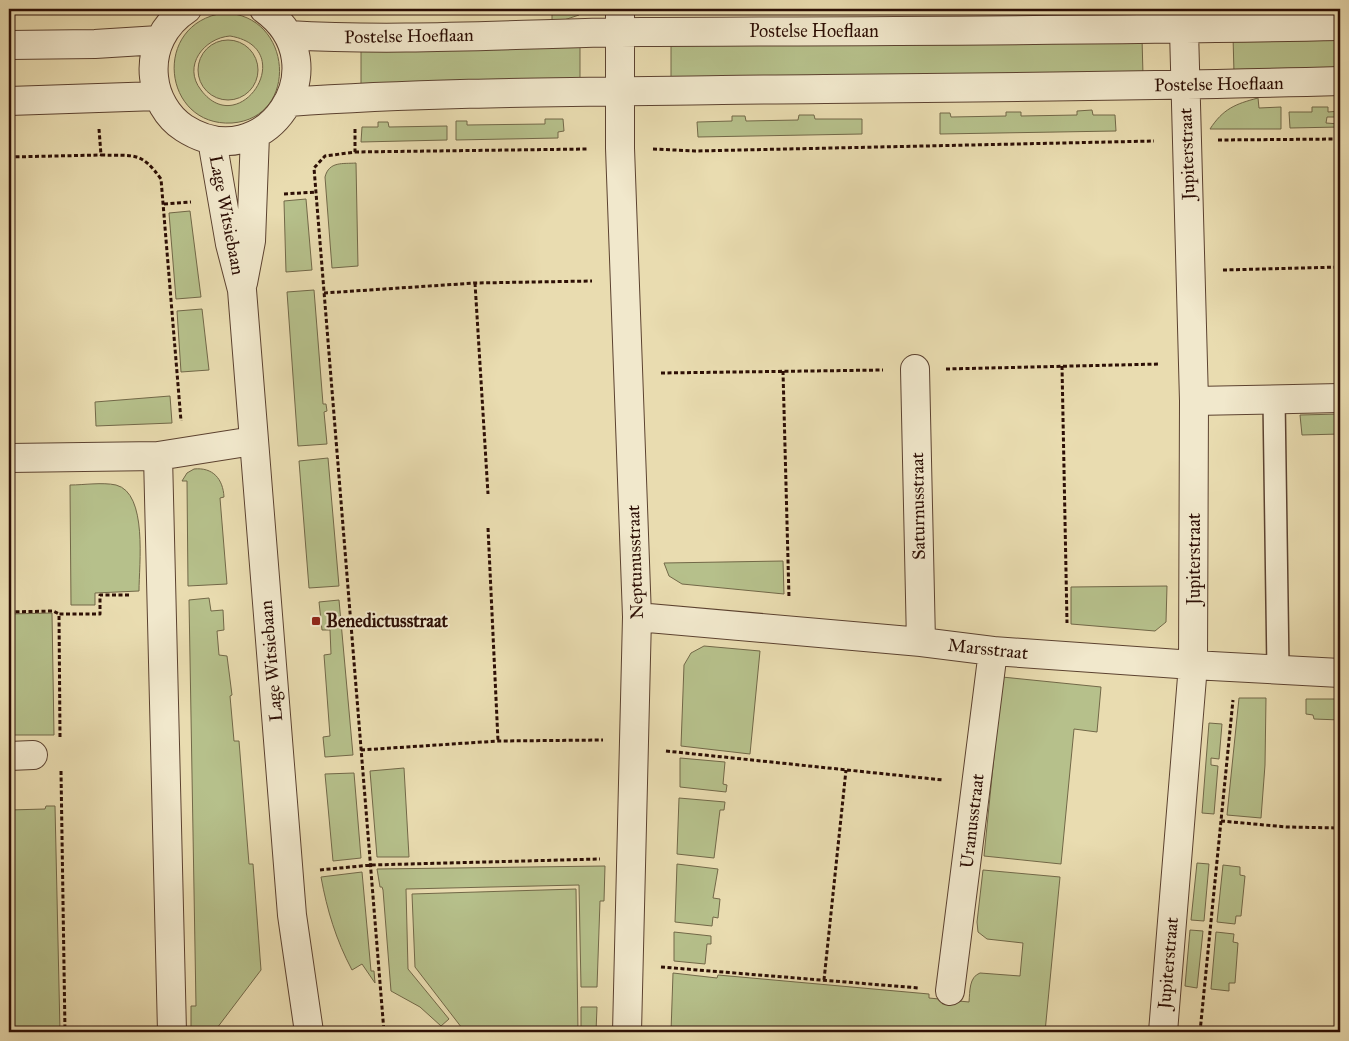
<svg xmlns="http://www.w3.org/2000/svg" width="1349" height="1041" viewBox="0 0 1349 1041" font-family="'IM FELL Great Primer',serif">
  <rect width="100%" height="100%" fill="#e9dcb0"/>
  <filter id="stains"><feTurbulence type="fractalNoise" baseFrequency=".004" numOctaves="4"/><feColorMatrix values="0 0 0 0 .2 0 0 0 0 .09 0 0 0 0 .02 0 0 0 .5 -.17"/></filter>
  <radialGradient id="worn" r=".72"><stop offset=".6" stop-color="#630" stop-opacity="0"/><stop offset="1" stop-color="#630" stop-opacity=".3"/></radialGradient>
  <path fill="#b6c08b" stroke="#726848" fill-rule="evenodd" d="M 552,9 L 579,9 L 579,15 L 564,20 L 552,22 Z
    M 224,13 C 293,14 300,118 232,123 C 162,127 151,23 224,13 ZM 230,36 C 301,48 240,142 201,90 C 182,66 204,38 230,36 Z
    M 1340,35 L 1340,72 L 1234,73 L 1233,36 Z
    M 1142,38 L 1143,75 L 671,82 L 671,46 Z
    M198 70a30 30 0 1 1 60 0a30 30 0 1 1-60 0Z
    M 580,47 L 580,84 L 361,88 L 361,50 Z
    M 1258,98 L 1259,108 L 1281,107 L 1281,129 L 1210,129 C 1223,109 1235,104 1258,98 Z
    M 1312,107 L 1328,107 L 1328,112 L 1340,111 L 1340,117 L 1327,117 L 1326,123 L 1340,124 L 1340,127 L 1290,128 L 1289,112 L 1312,112 Z
    M 1092,110 L 1093,115 L 1115,115 L 1116,131 L 940,134 L 940,113 L 950,113 L 951,117 L 1006,116 L 1006,112 L 1021,112 L 1021,116 L 1077,115 L 1077,111 Z
    M 799,115 L 814,115 L 815,119 L 862,119 L 862,134 L 698,137 L 697,122 L 732,121 L 732,116 L 745,116 L 746,121 L 798,120 Z
    M 545,119 L 563,119 L 564,131 L 558,132 L 558,138 L 456,140 L 456,121 L 467,121 L 467,125 L 545,124 Z
    M 378,122 L 388,122 L 389,127 L 447,126 L 447,140 L 361,142 L 362,127 L 378,127 Z
    M 356,163 L 358,266 L 332,268 L 325,177 C 329,161 343,164 356,163 Z
    M 306,199 L 312,270 L 286,272 L 284,201 Z
    M 190,211 L 201,297 L 176,299 L 169,213 Z
    M 314,290 L 323,404 L 326,404 L 327,411 L 324,412 L 327,444 L 298,446 L 287,292 Z
    M 202,309 L 209,370 L 181,372 L 177,311 Z
    M 170,396 L 172,423 L 96,426 L 95,402 Z
    M 1340,414 L 1340,434 L 1302,435 L 1300,415 Z
    M 328,458 L 339,586 L 309,588 L 299,461 Z
    M 194,469 C 213,467 223,479 224,497 L 220,498 L 227,584 L 188,586 L 187,481 L 182,481 L 187,473 Z
    M 70,485 C 84,485 102,482 116,485 C 148,493 139,565 139,591 L 95,593 L 95,605 L 71,605 Z
    M 783,561 L 784,594 L 682,584 L 669,576 L 664,563 Z
    M 1167,586 L 1166,622 L 1155,631 L 1071,624 L 1071,587 Z
    M 209,598 L 211,611 L 223,610 L 224,630 L 217,631 L 219,655 L 227,656 L 232,695 L 230,696 L 234,741 L 239,741 L 249,864 L 253,864 L 261,970 L 214,1032 L 191,1032 L 191,1006 L 196,1006 L 189,600 Z
    M 339,600 L 353,755 L 325,757 L 323,737 L 330,736 L 324,655 L 331,654 L 330,630 L 322,630 L 319,602 Z
    M 52,613 L 54,735 L 9,735 L 9,614 Z
    M 704,646 L 760,651 L 750,754 L 681,746 L 684,665 L 691,653 Z
    M 1002,677 L 1101,687 L 1097,732 L 1074,729 L 1061,864 L 984,856 Z
    M 1239,698 L 1266,698 L 1265,765 L 1261,818 L 1227,815 Z
    M 1306,699 L 1340,699 L 1340,720 L 1314,719 L 1313,715 L 1306,714 Z
    M 1209,723 L 1222,724 L 1219,759 L 1211,758 L 1211,765 L 1218,766 L 1214,814 L 1202,813 Z
    M 680,758 L 725,762 L 723,784 L 727,785 L 726,792 L 680,787 Z
    M 404,768 L 409,857 L 377,857 L 370,771 Z
    M 354,773 L 361,858 L 333,861 L 325,774 Z
    M 679,798 L 725,802 L 724,810 L 720,810 L 714,858 L 677,854 Z
    M 46,806 L 55,806 L 60,1032 L 9,1032 L 9,810 L 45,809 Z
    M 1197,863 L 1209,864 L 1204,921 L 1191,920 Z
    M 677,864 L 718,869 L 713,898 L 720,899 L 718,918 L 713,917 L 712,926 L 675,922 Z
    M 1223,865 L 1240,867 L 1240,875 L 1245,876 L 1241,916 L 1236,916 L 1235,924 L 1217,922 Z
    M 605,866 L 604,901 L 600,901 L 597,987 L 581,987 L 579,885 L 406,889 L 408,969 L 449,1019 L 441,1026 L 420,1007 L 391,991 L 383,890 L 382,887 L 380,887 L 377,869 Z
    M 983,870 L 1060,877 L 1045,1032 L 671,1032 L 673,973 L 717,978 L 718,975 L 929,994 L 929,998 L 969,1002 C 970,991 969,977 980,973 L 1020,976 L 1023,943 L 987,939 L 978,932 L 977,922 Z
    M 362,872 L 371,971 L 374,971 L 375,983 L 362,964 L 352,970 C 336,940 327,910 321,877 Z
    M 576,889 L 578,1032 L 465,1032 L 415,967 L 412,894 Z
    M 1190,930 L 1203,931 L 1197,988 L 1185,986 Z
    M 674,932 L 711,936 L 711,944 L 707,944 L 705,964 L 674,961 Z
    M 1216,932 L 1234,934 L 1233,942 L 1238,943 L 1235,983 L 1229,983 L 1229,991 L 1211,989 Z
    M 581,1007 L 597,1007 L 596,1032 L 581,1032 Z"/>
  <g fill="none" stroke-linecap="round" stroke-linejoin="round">
    <defs>
      <path id="service" d="M 1221,9 L 1222,29
        M 1274,399 L 1278,669"/>
      <path id="minor" d="M 187,9 C 164,24 151,49 154,77 C 156,97 167,117 184,128 C 265,180 342,65 264,9
        M 620,9 L 620,148 L 637,617 L 627,1032
        M 288,35 C 406,42 524,33 642,32 C 875,31 1108,31 1340,26
        M 9,45 L 95,44 L 159,40
        M 9,101 L 158,96
        M 289,102 C 433,92 578,92 722,90 C 928,88 1134,87 1340,81
        M 212,140 L 230,244 L 242,290 L 292,915 L 309,1032
        M 243,283 L 251,241 L 255,135
        M 915,369 L 921,642
        M 1194,401 L 1340,398
        M 158,456 L 172,1032
        M 9,458 L 158,456 L 253,441
        M 637,617 L 921,642 L 993,651 L 1193,665 L 1340,673
        M 9,756 L 33,755
        M 950,991 L 993,651
        M 1163,1032 L 1193,665 L 1194,401 L 1184,30"/>
    </defs>
    <use href="#service" stroke="#5c4230" stroke-width="24"/>
    <use href="#minor" stroke="#5c4230" stroke-width="30"/>
    <path stroke="#2d0f05" stroke-width="3" stroke-dasharray="4 2.5" stroke-linecap="butt" d="M 99,129 L 101,155 C 134,156 141,151 161,179 L 181,421
      M 355,129 L 355,152 L 325,156 L 314,168 L 384,1032
      M 1218,140 L 1340,139
      M 653,149 L 695,151 L 1154,141
      M 355,152 L 587,149
      M 9,157 L 101,155
      M 284,194 L 316,192
      M 164,204 L 191,202
      M 1223,270 L 1340,267
      M 475,283 L 488,494
      M 324,293 L 475,283 L 592,281
      M 1062,366 L 1067,623
      M 946,369 L 1160,364
      M 783,371 L 789,598
      M 661,373 L 883,370
      M 488,528 L 498,741
      M 9,612 L 53,611 L 59,614
      M 60,737 L 59,614 L 100,614 L 100,595 L 130,595
      M 361,750 L 498,741 L 603,740
      M 666,751 L 943,780
      M 61,771 L 65,1032
      M 1221,821 L 1287,827 L 1340,828
      M 320,870 L 371,865 L 600,859
      M 661,967 L 919,988
      M 824,980 L 846,770
      M 356,1032 L 384,1029
      M 1200,1032 L 1233,700
      M 1340,1032 L 1340,1028"/>
    <use href="#service" stroke="#f1e8cc" stroke-width="21"/>
    <use href="#minor" stroke="#f1e8cc" stroke-width="28"/>
  </g>
  <rect fill="#8f2418" stroke="#f1e8cc" stroke-width="2" x="311" y="616" width="10" height="10" rx="2.5"/>
  <g text-anchor="middle" dominant-baseline="central" stroke-width="4" stroke-linejoin="round" paint-order="stroke">
    <g font-size="18" fill="#2d0f05" stroke="#f1e8cc">
      <text x="814" y="31">Postelse Hoeflaan</text>
      <text transform="translate(409 36) rotate(-1)">Postelse Hoeflaan</text>
      <text transform="translate(1219 84) rotate(-1)">Postelse Hoeflaan</text>
      <text transform="translate(1187 154) rotate(-92)">Jupiterstraat</text>
      <text transform="translate(227 215) rotate(79)">Lage Witsiebaan</text>
      <text transform="translate(918 506) rotate(-91)">Saturnusstraat</text>
      <text transform="translate(1194 559) rotate(-90)">Jupiterstraat</text>
      <text transform="translate(635 562) rotate(-92)">Neptunusstraat</text>
      <text transform="translate(988 649) rotate(6)">Marsstraat</text>
      <text transform="translate(271 661) rotate(-95)">Lage Witsiebaan</text>
      <text transform="translate(972 821) rotate(-83)">Uranusstraat</text>
      <text transform="translate(1168 963) rotate(-85)">Jupiterstraat</text>
    </g>
    <g font-size="18" font-weight="bold" fill="#2d0f05" stroke="#f1e8cc" text-anchor="start">
      <text x="326" y="621">Benedictusstraat</text>
    </g>
  </g>
  <rect width="1349" height="1041" fill="none" stroke="#e9dcb0" stroke-width="30"/>
  <rect x="10" y="10" width="1329" height="1021" fill="none" stroke="#2d0f05" stroke-width="2.5"/>
  <rect x="15" y="15" width="1319" height="1011" fill="none" stroke="#2d0f05"/>
  <rect width="100%" height="100%" filter="url(#stains)"/>
  <rect width="100%" height="100%" fill="url(#worn)"/>
</svg>
